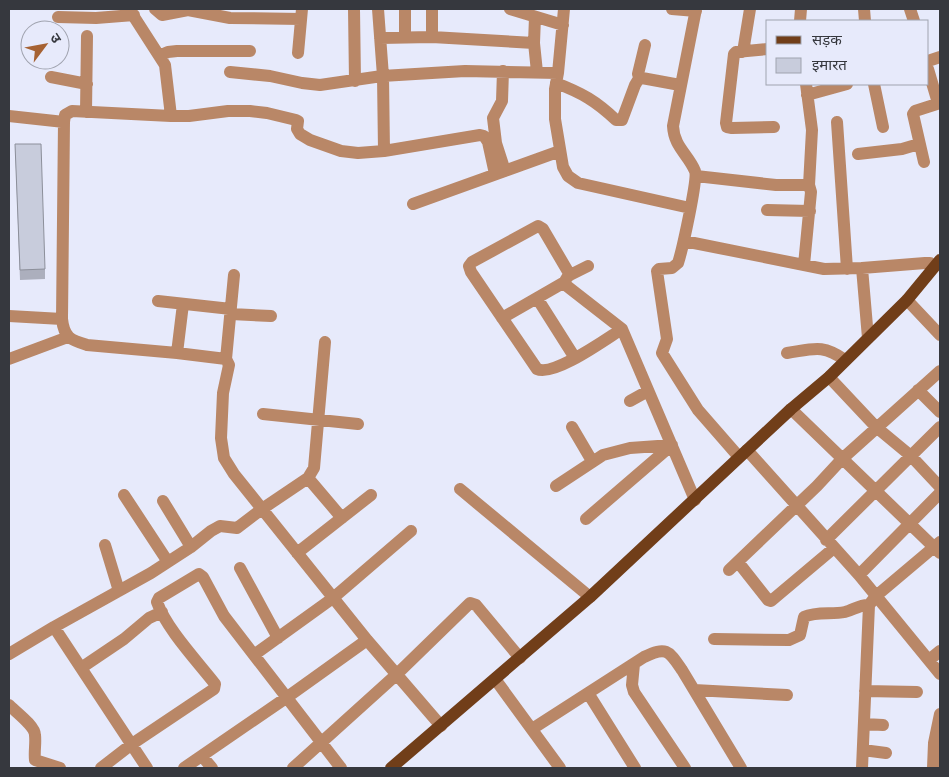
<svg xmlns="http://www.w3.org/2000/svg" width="949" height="777" viewBox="0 0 949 777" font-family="Helvetica,'Noto Sans Devanagari',sans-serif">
  <rect width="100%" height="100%" fill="#e7eafb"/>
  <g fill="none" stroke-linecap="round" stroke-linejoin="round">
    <path stroke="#b98767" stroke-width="12" d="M 129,9 L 165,65 L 171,116
      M 155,9 L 162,15 L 188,10 L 230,18 L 301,19
      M 354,9 L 355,81
      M 378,9 L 383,76 L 384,151
      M 510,9 L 563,25
      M 564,9 L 558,73 L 555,89 L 555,119 L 563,167 L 568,176 L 578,183 L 690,208
      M 672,9 L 696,11
      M 696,9 L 673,126 C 674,147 688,154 695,171 C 698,179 682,251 678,263 L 672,268 L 659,269 L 657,271 L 667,339 L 662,353 L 698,410 L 739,457
      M 864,9 L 865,21
      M 910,9 L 914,21
      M 58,17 L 96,18 L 134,15
      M 535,17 L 534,43 L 537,72
      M 800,21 L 801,9
      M 405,37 L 405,9
      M 432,37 L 432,9
      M 380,38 L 432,37 L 534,43
      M 768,49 L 736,52 L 734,54 L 726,123 L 727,127 L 732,128 L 774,127
      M 743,52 L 750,9
      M 298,53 L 302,9
      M 161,55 L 168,52 L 177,51 L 250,51
      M 928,61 L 940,57
      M 928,69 L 938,103
      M 503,71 L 502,101 L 493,118 L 496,143 L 505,171
      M 230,72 L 270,76 L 302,83 L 320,85 L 382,76 L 465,71 L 558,73
      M 51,77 L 87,84
      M 640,79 L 638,74 L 645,45
      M 556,83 C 582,93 596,101 616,120 L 622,120 L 635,85 L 638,80 L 642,78 L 680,85
      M 874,84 L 883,127
      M 807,95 L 847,84
      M 86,112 L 87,36
      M 9,116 L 64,122 L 62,319 C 64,338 71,340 87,345 L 177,353 L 226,359 L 229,365 L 223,393 L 221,438 L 224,458 L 234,474 L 367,640 L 441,726
      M 64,122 L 65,115 L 72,111 L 171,116 L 189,116 L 228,111 L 250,111 L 267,113 L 296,120 L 298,121 L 297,129 L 300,134 L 310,140 L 341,151 L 358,153 L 384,151 L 480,135 L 484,136 L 488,142 L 495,174
      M 837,122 L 847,269
      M 858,154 L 902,149 L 919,144
      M 924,162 L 913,114 L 915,111 L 940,103
      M 696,176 L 776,185 L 809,185 L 812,130 L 806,84
      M 413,204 L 560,151
      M 767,210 L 810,211
      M 684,241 L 824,269 L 862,268 L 925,263 L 930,263 L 933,267
      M 804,265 L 811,192 L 809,185
      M 862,268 L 868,338
      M 570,275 L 543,229 L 538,226 L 472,262 L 469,266 L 471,272 L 537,369 C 554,377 606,339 622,329
      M 565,281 L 568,276 L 588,266
      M 537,298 L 575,358
      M 907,300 L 940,335
      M 158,301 L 231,309
      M 231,314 L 271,316
      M 9,316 L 62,319
      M 502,318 L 563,283 L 622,329 L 695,500
      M 177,353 L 183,304
      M 787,353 C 814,349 822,344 845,360
      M 9,359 L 68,337
      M 226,359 L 234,275
      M 829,377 L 876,427 L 911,456 L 940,487
      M 918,390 L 940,412
      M 630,401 L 648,391
      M 791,409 L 940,553
      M 263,414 L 358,424
      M 572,427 L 592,461
      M 747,450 L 859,575 L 940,674
      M 308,478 L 342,518
      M 556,486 L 603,455 L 630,448 L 672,445 L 586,519
      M 460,489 L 590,597
      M 124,495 L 168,562
      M 163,501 L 191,547
      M 826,540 L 940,427
      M 105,545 L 119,591
      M 297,553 L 371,495
      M 738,562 L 768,600 L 771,601 L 834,548
      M 240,568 L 278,638
      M 729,570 L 817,486 L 842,459 L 940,371
      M 859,575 L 940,493
      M 54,627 L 147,768
      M 714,639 L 789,640 L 800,635 L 804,617 C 817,611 832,615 845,612 C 853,610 861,604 869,605
      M 9,654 L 54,627 L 151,573 L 191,547 L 211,531 L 220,526 L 237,528 L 262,509 L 308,478 L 314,468 L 325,342
      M 254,655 L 333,598 L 411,531
      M 929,660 L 940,651
      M 634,664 L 632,685 L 634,692 L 685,768
      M 81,668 L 124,639 L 149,618 L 162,612
      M 495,679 L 560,768
      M 694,690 L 787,695
      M 865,691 L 917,692
      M 588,693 L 635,768
      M 9,705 C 16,712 35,726 35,735 C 36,744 34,751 35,760 L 60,768
      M 864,724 L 883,725
      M 532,729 L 644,657 C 667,646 669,651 682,670 L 741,768
      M 863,750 L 886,753
      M 202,756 L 212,768
      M 101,768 L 132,744 L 214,689 L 215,684 C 197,661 166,628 157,602 L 159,598 L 199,574 L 203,577 L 224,616 L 341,768
      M 184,768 L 286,698 L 367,640
      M 293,768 L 396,675 L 470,603 L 476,605 L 520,658
      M 862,768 L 869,605 L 876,596 L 940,542
      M 933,768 L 934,743 L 940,714"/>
    <path stroke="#713e19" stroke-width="12" d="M 391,768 L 590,597 L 791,409 L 829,377 L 907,300 L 940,260"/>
  </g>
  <path fill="#acafbd" d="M 15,144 L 45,269 L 45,279 L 20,280 Z"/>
  <path fill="#c8ccdc" stroke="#8c8f9a" d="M 15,144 L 41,144 L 45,269 L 20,270 Z"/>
  <rect width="949" height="777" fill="none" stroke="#36383e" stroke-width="20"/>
  <rect x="766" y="20" width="162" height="65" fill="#e7eafb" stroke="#a0a3af"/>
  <rect x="776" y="36" width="25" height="8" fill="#713e19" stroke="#a0a3af"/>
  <text x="812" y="45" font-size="15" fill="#36383e">सड़क</text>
  <rect x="776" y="58" width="25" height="15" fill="#c8ccdc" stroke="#a0a3af"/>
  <text x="812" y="70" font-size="15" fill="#36383e">इमारत</text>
  <g transform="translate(45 45) rotate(58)"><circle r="24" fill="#e7eafb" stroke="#a0a3af"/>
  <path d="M0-4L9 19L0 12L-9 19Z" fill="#a66233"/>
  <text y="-8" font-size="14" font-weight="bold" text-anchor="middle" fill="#36383e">उ</text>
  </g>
</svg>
